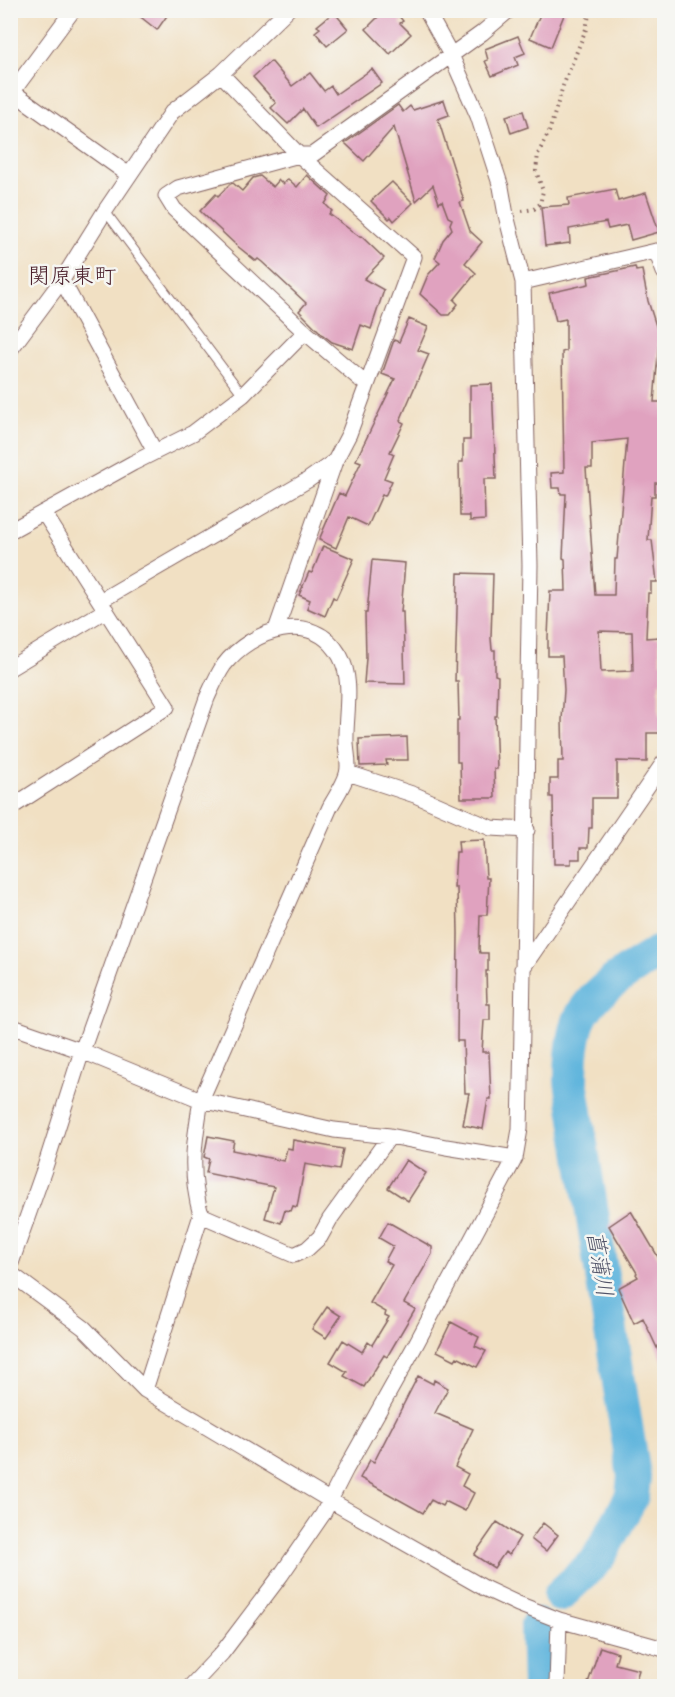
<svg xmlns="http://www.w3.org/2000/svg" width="675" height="1697" viewBox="0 0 675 1697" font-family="'Comic Neue','Klee One',sans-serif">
  <rect width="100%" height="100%" fill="#f6f6f2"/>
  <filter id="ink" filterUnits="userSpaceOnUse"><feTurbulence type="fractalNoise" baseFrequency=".0167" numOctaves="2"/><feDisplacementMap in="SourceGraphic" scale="12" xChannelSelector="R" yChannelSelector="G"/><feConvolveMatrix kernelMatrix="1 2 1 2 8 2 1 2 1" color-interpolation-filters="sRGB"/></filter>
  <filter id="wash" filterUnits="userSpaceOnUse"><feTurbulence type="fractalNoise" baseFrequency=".008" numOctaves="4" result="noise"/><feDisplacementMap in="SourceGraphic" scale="24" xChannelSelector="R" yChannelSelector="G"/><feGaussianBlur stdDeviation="1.35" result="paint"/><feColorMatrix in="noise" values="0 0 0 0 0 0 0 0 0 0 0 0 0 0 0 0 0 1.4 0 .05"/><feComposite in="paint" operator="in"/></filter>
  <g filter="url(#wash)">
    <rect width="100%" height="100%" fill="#f1e0c3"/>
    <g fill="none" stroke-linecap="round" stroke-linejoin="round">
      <path stroke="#61b5dd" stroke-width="34" d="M 560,1595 L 597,1560 L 632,1496 L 634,1476 L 571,1081 C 571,1061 572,1040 579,1021 C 592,989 637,966 664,949
        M 537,1625 L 539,1686"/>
    </g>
    <g id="blocks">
      <path fill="#e0a2bf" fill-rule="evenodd" d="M 132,10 L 171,10 L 157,30 Z
        M 385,10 L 394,10 L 403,21 L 400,23 L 411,34 L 390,54 L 366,29 Z
        M 542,10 L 566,10 L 551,47 L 530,38 Z
        M 334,12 L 348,29 L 327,46 L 315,32 L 320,28 L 317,26 Z
        M 518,36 L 525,53 L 515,57 L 518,65 L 492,76 L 485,61 L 488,60 L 485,49 Z
        M 271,61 L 292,86 L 310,73 L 324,91 L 331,86 L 336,94 L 372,69 L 382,83 L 316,128 L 303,109 L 288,124 L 271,108 L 276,103 L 253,77 Z
        M 444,100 L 449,115 L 438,119 L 464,201 L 460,202 L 470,231 L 482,242 L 465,263 L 476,273 L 454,300 L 458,304 L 449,315 L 443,315 L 420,294 L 428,275 L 440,262 L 435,258 L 443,240 L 452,229 L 450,224 L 452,219 L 448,217 L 442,201 L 439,203 L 433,185 L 416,201 L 394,127 L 364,161 L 345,143 L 398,105 L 403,112 L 410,106 L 413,110 Z
        M 523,111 L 528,127 L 511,133 L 506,116 Z
        M 307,175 L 330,196 L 325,204 L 332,211 L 329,214 L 360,237 L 361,236 L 384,258 L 364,279 L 384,290 L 371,329 L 361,325 L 353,349 L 332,342 L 323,335 L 299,311 L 306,303 L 262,262 L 258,259 L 256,261 L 236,245 L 200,211 L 216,194 L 218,196 L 230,184 L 233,183 L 242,191 L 253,178 L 260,176 L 273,187 L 279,180 L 283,184 L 288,179 L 297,187 Z
        M 392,182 L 413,203 L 394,221 L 391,217 L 389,219 L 371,201 Z
        M 615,189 L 618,201 L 646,193 L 659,232 L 631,240 L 627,225 L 608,229 L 606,222 L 569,229 L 570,243 L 545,246 L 541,207 L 569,205 L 568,198 Z
        M 635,267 L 636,271 L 642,270 L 648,301 L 657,329 L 660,329 L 654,402 L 664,402 L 664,435 L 663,436 L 664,483 L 655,483 L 655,496 L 651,496 L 648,540 L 652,540 L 657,582 L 651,582 L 651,593 L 648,593 L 646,638 L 659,637 L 660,662 L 663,662 L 662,683 L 659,682 L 659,716 L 664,716 L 664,733 L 647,733 L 647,762 L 617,761 L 617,798 L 592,798 L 592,828 L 589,828 L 588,848 L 580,848 L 580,859 L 571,859 L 571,864 L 554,864 L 553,797 L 550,797 L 550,779 L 558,779 L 558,761 L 563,761 L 562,720 L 564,690 L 562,656 L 548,656 L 548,637 L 550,591 L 566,591 L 565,559 L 563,558 L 566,494 L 561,494 L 560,488 L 552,488 L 551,473 L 564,472 L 562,352 L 566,351 L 566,319 L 556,321 L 549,293 L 589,284 L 588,277 ZM 627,439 L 617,559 L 615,559 L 614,595 L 595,595 L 586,468 L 592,468 L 592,443 ZM 599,631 L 632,632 L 633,671 L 601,672 Z
        M 409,319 L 428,327 L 418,350 L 429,354 L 400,421 L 404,423 L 390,452 L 394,454 L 384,478 L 392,481 L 385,496 L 382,495 L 368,526 L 349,517 L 336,548 L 319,540 L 339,493 L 345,496 L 361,462 L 356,460 L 395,379 L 382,374 L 394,340 L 399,342 Z
        M 492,384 L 496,479 L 484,479 L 485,520 L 470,521 L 470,516 L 460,516 L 459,462 L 463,462 L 463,440 L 470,440 L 470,385 Z
        M 323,546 L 354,559 L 336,599 L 333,597 L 325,616 L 307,608 L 310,600 L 299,595 L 309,572 L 312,573 Z
        M 372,560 L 405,563 L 401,612 L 403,612 L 405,684 L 364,683 L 366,658 L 365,613 L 367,613 Z
        M 458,573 L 493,574 L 491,638 L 492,650 L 495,650 L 495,675 L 498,676 L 497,716 L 495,716 L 497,769 L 494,769 L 495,798 L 461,798 L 460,762 L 457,762 L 457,720 L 459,720 L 458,681 L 455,681 Z
        M 407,737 L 408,760 L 386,760 L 387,765 L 360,766 L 359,739 Z
        M 484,840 L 486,878 L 489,878 L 487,915 L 480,915 L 479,949 L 480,953 L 488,953 L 488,971 L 486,971 L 487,1004 L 490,1004 L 490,1020 L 484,1020 L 482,1052 L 489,1052 L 491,1099 L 488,1099 L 483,1129 L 463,1125 L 469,1093 L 465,1093 L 463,1041 L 457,1041 L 458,933 L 457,888 L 454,888 L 456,852 L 459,852 L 458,841 Z
        M 208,1136 L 234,1141 L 232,1150 L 284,1161 L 287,1148 L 292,1149 L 293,1140 L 343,1149 L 339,1170 L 305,1164 L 297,1207 L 293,1206 L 291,1211 L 285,1210 L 281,1223 L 265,1218 L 274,1187 L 206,1173 L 209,1159 L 204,1157 Z
        M 406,1160 L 426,1173 L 408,1201 L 388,1188 Z
        M 631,1211 L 664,1267 L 664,1363 L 643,1318 L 634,1323 L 618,1288 L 638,1277 L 636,1274 L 637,1273 L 609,1226 Z
        M 388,1222 L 432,1247 L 432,1254 L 404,1303 L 415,1309 L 387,1357 L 384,1355 L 364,1387 L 344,1376 L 347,1372 L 330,1362 L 343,1340 L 362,1352 L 368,1342 L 372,1345 L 389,1317 L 385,1315 L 386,1312 L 370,1303 L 392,1265 L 385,1261 L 393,1246 L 379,1238 Z
        M 327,1307 L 341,1316 L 326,1338 L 312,1329 Z
        M 451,1322 L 479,1337 L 475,1346 L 486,1351 L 477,1367 L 457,1357 L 455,1360 L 437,1351 Z
        M 418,1376 L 433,1384 L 434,1380 L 448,1388 L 435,1413 L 473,1429 L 455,1467 L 468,1474 L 462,1486 L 474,1493 L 465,1511 L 445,1501 L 442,1506 L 431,1500 L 423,1513 L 360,1478 L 370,1460 L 374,1462 Z
        M 497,1522 L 520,1537 L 509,1555 L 505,1552 L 494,1568 L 474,1555 Z
        M 543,1523 L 558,1535 L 546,1551 L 531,1539 Z
        M 600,1647 L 618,1653 L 615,1664 L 639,1670 L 634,1686 L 587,1686 Z"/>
    </g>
  </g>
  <g filter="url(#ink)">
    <use href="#blocks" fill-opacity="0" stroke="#846360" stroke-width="1.5"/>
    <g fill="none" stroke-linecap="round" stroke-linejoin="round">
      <defs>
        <path id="service" d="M 105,211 L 243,395"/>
        <path id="minor" d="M 10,90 L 129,175
          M 10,95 L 73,10
          M 62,280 L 155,452
          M 523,282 L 656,251 L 664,272
          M 10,350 L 62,280 L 105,211 L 172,112 L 221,74 L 287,10
          M 367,385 L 305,332 L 174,209 L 166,196 L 178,188 L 299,155 L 312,155 L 482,33 L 509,10
          M 10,531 L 133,463 L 193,433 L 243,395 L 305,332
          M 100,601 L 308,480 L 335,461 L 349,434 L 414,257 L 299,155 L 221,74
          M 276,630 L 335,461
          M 10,668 L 106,610
          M 348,773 L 415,795 L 491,828 L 527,830
          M 10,808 L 167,707 L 44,513
          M 522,969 L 664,762
          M 10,1026 L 82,1051 L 201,1100 L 334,1130 L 390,1136 L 446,1147 L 515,1158
          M 201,1215 L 294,1255 L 307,1249 L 320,1237 L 330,1219 L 390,1136
          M 10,1266 L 45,1167 L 82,1051 L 207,698 C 212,687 217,675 224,665 C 251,630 313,608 340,656 C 354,681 345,715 346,742 C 346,752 350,764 347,774 C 344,785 336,796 330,807 L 201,1100 C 194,1142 189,1172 201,1215 L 145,1390
          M 10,1273 L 84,1328 L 145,1390 L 331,1501 L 486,1589 L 518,1604 L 559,1620 L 664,1649
          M 191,1686 L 222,1653 L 281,1575 L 323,1514 L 346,1469 L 416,1344 L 515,1158 L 520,1129 L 521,1085 L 530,565 L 523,282 L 506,215 L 501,187 L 478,116 L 451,55 L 426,10
          M 557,1686 L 559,1620"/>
      </defs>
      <use href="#service" stroke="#846360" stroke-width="10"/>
      <use href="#minor" stroke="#846360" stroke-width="17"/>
      <path stroke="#846360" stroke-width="4" stroke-dasharray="1.5 4.5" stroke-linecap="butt" d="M 522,211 L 534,209 L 540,204 L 543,191 L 536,171 L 538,154 L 549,132 L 563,86 L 586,29 L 590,10"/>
      <use href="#service" stroke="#fff" stroke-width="8"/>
      <use href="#minor" stroke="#fff" stroke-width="15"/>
    </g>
  </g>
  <g text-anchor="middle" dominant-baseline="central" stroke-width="5" stroke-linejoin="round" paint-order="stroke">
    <g font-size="22" fill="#4a1f2b" stroke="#f6f6f2">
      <text x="72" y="276">関原東町</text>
    </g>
    <g font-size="22" font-style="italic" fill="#525469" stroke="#f6f6f2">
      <text transform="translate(600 1264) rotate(81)">菖蒲川</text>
    </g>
  </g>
  <rect width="675" height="1697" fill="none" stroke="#f6f6f2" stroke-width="36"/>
</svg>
